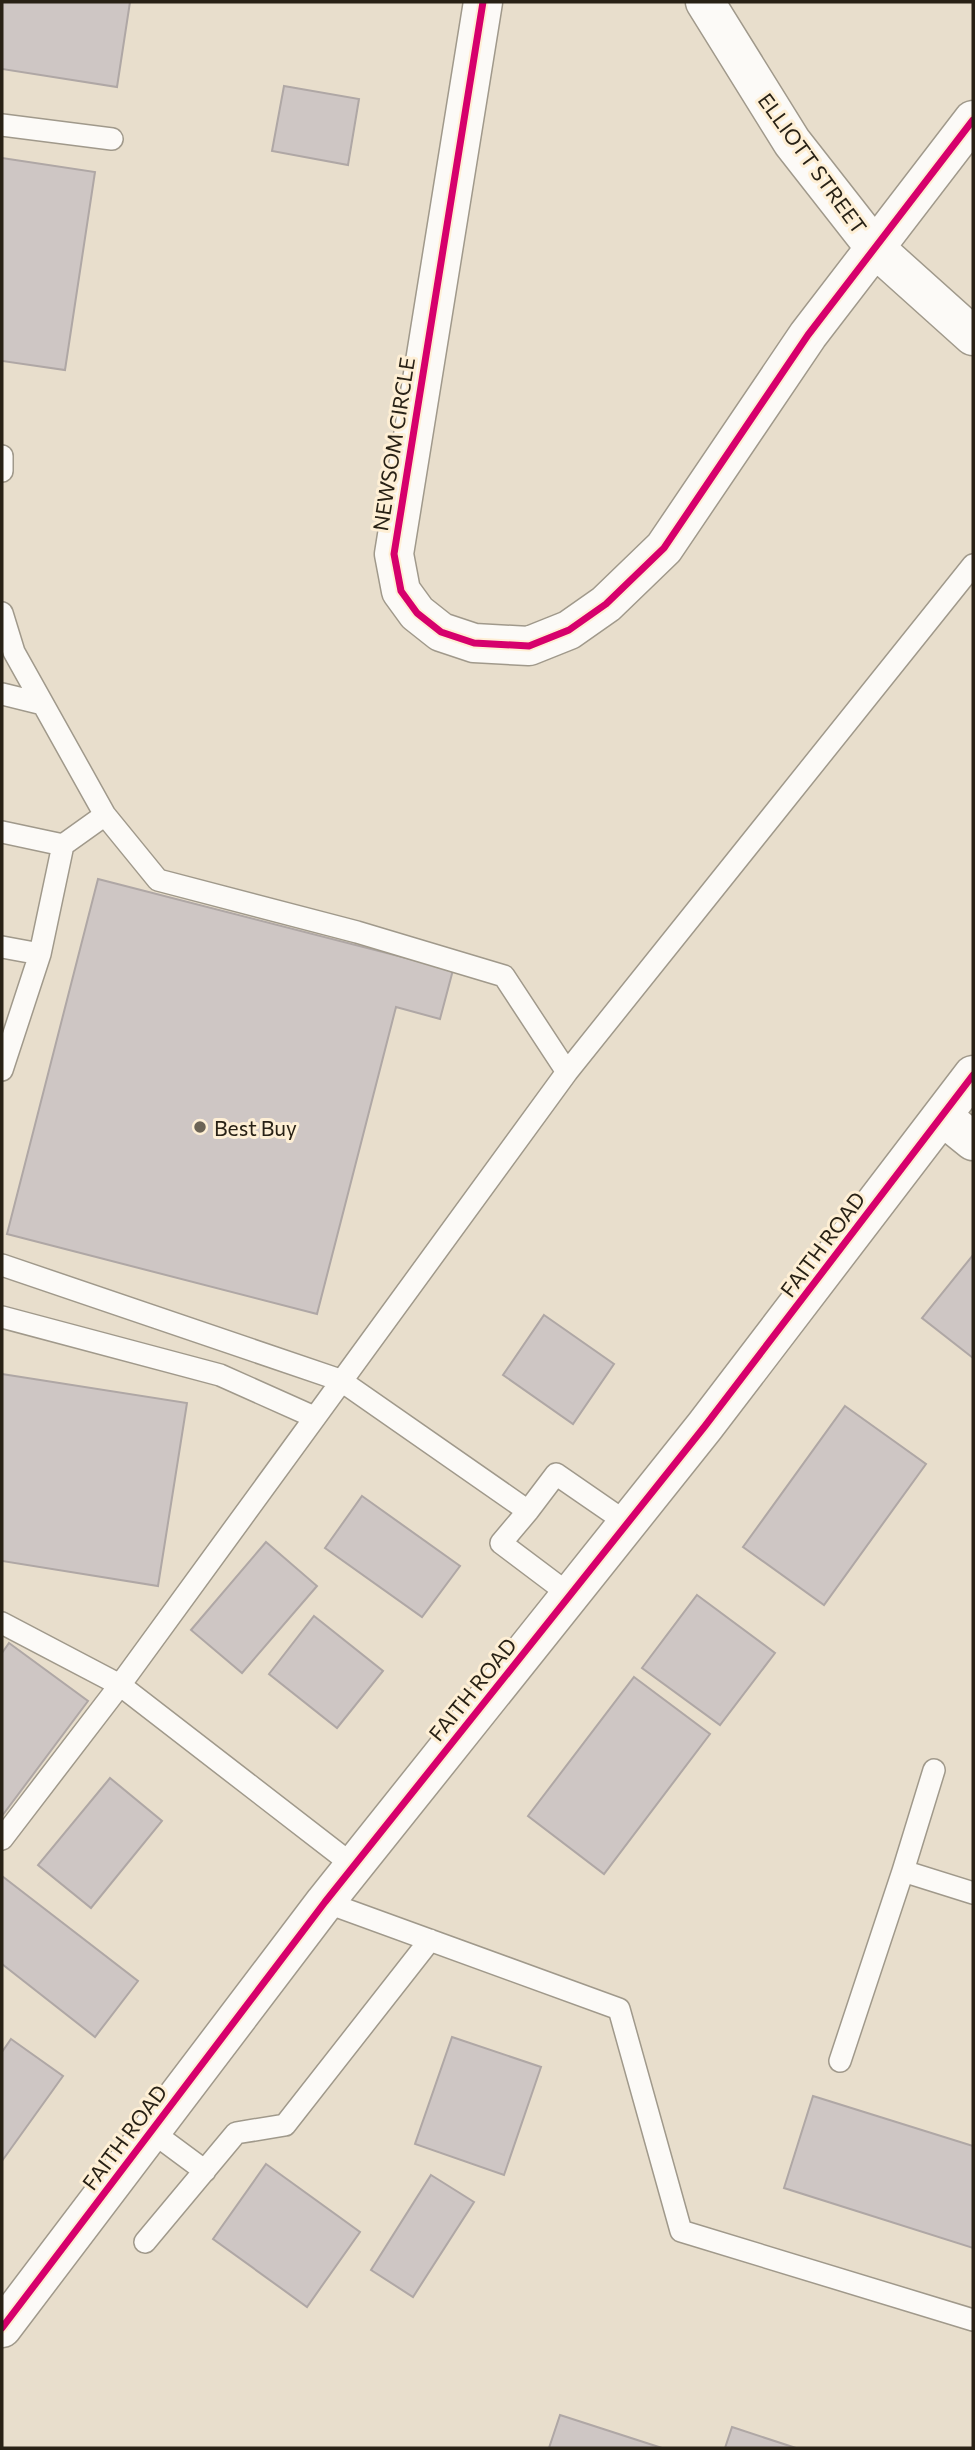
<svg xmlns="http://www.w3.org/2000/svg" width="975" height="2450" viewBox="0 0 975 2450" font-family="Commissioner,sans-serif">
  <rect width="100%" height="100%" fill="#e8decc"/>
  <path fill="#cec6c4" stroke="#afa7a5" stroke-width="2" d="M 2,2 L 130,2 L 117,87 L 2,69 Z
    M 284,86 L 359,99 L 348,165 L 272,151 Z
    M 2,158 L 95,172 L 65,370 L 2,361 Z
    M 98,879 L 453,970 L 440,1019 L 396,1007 L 317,1314 L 7,1234 Z
    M 973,1255 L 973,1358 L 922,1318 Z
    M 544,1315 L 614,1364 L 573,1424 L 503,1375 Z
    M 2,1374 L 187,1403 L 158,1586 L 2,1561 Z
    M 845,1406 L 926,1464 L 824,1605 L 743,1547 Z
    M 362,1496 L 460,1566 L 422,1617 L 325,1548 Z
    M 266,1542 L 317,1586 L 242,1673 L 191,1630 Z
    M 697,1595 L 775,1653 L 720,1725 L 642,1668 Z
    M 314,1616 L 383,1671 L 337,1728 L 269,1674 Z
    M 9,1643 L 88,1701 L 2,1816 L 2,1653 Z
    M 634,1677 L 710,1734 L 604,1874 L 528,1816 Z
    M 110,1778 L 162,1821 L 91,1908 L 38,1865 Z
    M 2,1876 L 138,1981 L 95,2037 L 2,1964 Z
    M 452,2037 L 541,2067 L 504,2175 L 415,2144 Z
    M 11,2039 L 63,2076 L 2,2161 L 2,2052 Z
    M 813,2096 L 973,2146 L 973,2248 L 784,2188 Z
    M 266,2164 L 360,2232 L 307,2307 L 213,2239 Z
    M 431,2175 L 474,2202 L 413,2297 L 371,2270 Z
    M 560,2415 L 662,2448 L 549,2448 Z
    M 732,2427 L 796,2448 L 725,2448 Z"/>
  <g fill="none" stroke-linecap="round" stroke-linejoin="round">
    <defs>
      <path id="lane" d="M 2,125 L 112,139
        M 2,456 L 2,471
        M 2,613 L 14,652 L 105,815 L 63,845 L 40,954 L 2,1070
        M 2,694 L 43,704
        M 105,815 L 158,880 L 357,932 L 504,976 L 567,1072
        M 2,832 L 63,845
        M 2,947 L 40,954
        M 2,1265 L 340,1380 L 528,1511 L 501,1543 L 570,1595
        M 2,1317 L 220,1375 L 314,1417
        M 528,1511 L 556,1474 L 627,1523
        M 2,1623 L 120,1685 L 354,1866
        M 2,1839 L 120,1685 L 567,1072 L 973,565
        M 903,1871 L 934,1770
        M 325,1902 L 619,2009 L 681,2231 L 973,2320
        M 840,2061 L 903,1871 L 973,1893
        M 151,2131 L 205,2171
        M 145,2242 L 236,2133 L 285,2125 L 430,1940"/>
      <path id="street" d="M 483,2 L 394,554 L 401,591 L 417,613 L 441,632 L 474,643 L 529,646 L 569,630 L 606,604 L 664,548 L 808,335 L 973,120
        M 705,2 L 792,142 L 875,248 L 973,336
        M 942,1116 L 973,1141
        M 2,2328 L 325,1902 L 705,1426 L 973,1075"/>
    </defs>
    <use href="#lane" stroke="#a0998b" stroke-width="24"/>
    <use href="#street" stroke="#a0998b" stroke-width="41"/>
    <use href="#lane" stroke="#fcfaf7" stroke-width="21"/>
    <use href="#street" stroke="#fcfaf7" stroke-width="38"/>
    <defs>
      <path id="cycleway" d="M 483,2 L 394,554 L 401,591 L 417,613 L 441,632 L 474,643 L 529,646 L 569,630 L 606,604 L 664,548 L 808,335 L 973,120
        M 2,2328 L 325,1902 L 705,1426 L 973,1075"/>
    </defs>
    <use href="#cycleway" stroke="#feefd5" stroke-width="11"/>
    <use href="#cycleway" stroke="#d6006c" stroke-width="7"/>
  </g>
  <circle fill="#6b6355" stroke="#feefd5" stroke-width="2.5" cx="200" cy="1127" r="7"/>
  <g text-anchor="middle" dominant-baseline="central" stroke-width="6" stroke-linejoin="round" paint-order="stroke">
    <g font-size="21" fill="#282115" stroke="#feefd5">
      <text transform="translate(813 163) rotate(54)">ELLIOTT STREET</text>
      <text transform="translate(393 444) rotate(-81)">NEWSOM CIRCLE</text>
      <text transform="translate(822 1244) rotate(-53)">FAITH ROAD</text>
      <text transform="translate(472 1689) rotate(-51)">FAITH ROAD</text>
      <text transform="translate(124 2137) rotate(-53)">FAITH ROAD</text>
    </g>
    <g font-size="21" fill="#282115" stroke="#feefd5" text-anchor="start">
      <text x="214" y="1127">Best Buy</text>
    </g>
  </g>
  <rect width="975" height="2450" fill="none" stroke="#282115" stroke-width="7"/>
</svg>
